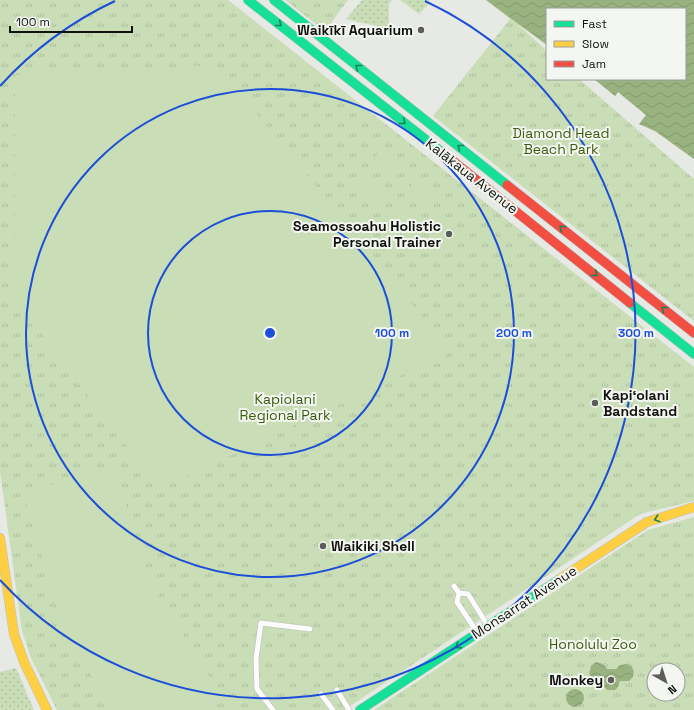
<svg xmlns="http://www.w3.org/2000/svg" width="694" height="710" viewBox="0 0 694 710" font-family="'Space Grotesk',sans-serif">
  <defs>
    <pattern id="grass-dots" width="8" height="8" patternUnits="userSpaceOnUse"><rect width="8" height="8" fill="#c9ddb7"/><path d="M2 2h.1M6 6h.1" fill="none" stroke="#acbd9c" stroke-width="1.8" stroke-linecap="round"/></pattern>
    <pattern id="park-tufts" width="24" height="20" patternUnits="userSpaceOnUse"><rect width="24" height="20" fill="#c9ddb7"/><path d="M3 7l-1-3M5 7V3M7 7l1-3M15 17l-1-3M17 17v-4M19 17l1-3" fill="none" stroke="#acbd9c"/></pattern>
    <pattern id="water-waves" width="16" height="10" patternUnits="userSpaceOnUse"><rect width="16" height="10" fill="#99b380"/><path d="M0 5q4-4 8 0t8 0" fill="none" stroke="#83996e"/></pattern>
  </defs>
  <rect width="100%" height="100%" fill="#e7e9e5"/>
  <path fill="url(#grass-dots)" d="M 362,0 L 392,0 L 389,4 L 389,29 L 346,19 Z
    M 400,0 L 428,0 L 429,4 L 419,14 Z
    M 16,668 L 34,710 L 0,710 L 0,672 Z"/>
  <path fill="url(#park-tufts)" fill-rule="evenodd" d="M 0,0 L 228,0 L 694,367 L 694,501 L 640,514 L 344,710 L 57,710 L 31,658 L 22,631 L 0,471 Z
    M 285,0 L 348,0 L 325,31 Z
    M 486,0 L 694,0 L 694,159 L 655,131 L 639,124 L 646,115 L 618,92 L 615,96 L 594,79 L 685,79 L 685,9 L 547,9 L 547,45 L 515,22 L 547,51 L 547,79 L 579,79 L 694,179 L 694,321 L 433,116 L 510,19 Z
    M 694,517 L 694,710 L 374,710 L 648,530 ZM 654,670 L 678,670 L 678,694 L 654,694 Z"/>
  <path fill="#c9ddb7" d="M 217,65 L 451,352 L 159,489 L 14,298 L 15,75 Z
    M 380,150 L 403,169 L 394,180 L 371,162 Z
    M 359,177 L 382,196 L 374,206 L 351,187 Z
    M 416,179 L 439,197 L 431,208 L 408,190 Z
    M 395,204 L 417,223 L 409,233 L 386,215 Z
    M 115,466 L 148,579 L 222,697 L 202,710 L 113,710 L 64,633 L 23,493 Z"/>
  <path fill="url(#water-waves)" d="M 486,0 L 694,0 L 694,159 L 655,131 L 639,124 L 646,115 L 618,92 L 615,96 L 594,79 L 685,79 L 685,9 L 547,9 L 547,45 Z
    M 596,662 L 603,664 L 607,669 L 616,669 L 620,665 L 627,664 L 632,667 C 635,673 634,677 629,681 L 620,681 L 618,687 L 615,690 L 607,690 L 603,685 L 602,680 L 593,679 L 589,674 L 591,666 Z
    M566 698a9 9 0 1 1 18 0a9 9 0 1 1-18 0Z"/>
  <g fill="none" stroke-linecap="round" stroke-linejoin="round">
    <defs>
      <path id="lane" d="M 454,586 L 459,593 L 457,602 L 477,632
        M 459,593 L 468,594 L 488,626
        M 337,690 L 349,710
        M 321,694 L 333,710
        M 273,710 L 257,689 L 256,659 L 261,623 L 310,629"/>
      <path id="fast" d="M 248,0 L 443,153
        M 274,0 L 507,185
        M 630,303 L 694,354
        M 360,710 L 560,579"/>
      <path id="slow" d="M 0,538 L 14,634 L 24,662 L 47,710
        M 560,579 L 647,522 L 694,507"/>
      <path id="jam" d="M 443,153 L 630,303
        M 507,185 L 694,333"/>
    </defs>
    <use href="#lane" stroke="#bcbdbb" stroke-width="6"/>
    <use href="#fast" stroke="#bcbdbb" stroke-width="10"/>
    <use href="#slow" stroke="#bcbdbb" stroke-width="10"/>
    <use href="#jam" stroke="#bcbdbb" stroke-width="10"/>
    <use href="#lane" stroke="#fbfcfb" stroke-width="5"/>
    <use href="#fast" stroke="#16e098" stroke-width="9"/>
    <use href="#slow" stroke="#ffcf43" stroke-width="9"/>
    <use href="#jam" stroke="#f24e42" stroke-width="9"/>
  </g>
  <defs><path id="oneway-chevron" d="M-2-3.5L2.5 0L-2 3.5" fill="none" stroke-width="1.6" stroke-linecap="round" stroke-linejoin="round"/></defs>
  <g stroke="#14835b">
    <use href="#oneway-chevron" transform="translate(279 24) rotate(38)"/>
    <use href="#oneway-chevron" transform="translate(358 67) rotate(-142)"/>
    <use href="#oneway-chevron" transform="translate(403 122) rotate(38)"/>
    <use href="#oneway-chevron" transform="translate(460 147) rotate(-142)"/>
    <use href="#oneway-chevron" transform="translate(562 228) rotate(-142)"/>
    <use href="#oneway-chevron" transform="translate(595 274) rotate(39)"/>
    <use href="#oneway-chevron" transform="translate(664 309) rotate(-141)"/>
    <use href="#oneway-chevron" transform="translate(657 519) rotate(162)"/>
    <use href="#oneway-chevron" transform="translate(458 646) rotate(147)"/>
  </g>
  <g fill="none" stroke="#1d4ed8" stroke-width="2">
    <circle cx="270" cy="333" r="122"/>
    <circle cx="270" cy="333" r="244"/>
    <path d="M0 86A366 366 0 0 1 115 1M425 1A366 366 0 1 1 0 580"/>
  </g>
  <g fill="#5c5d5b" stroke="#f4f7f1" stroke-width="1.5">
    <circle cx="421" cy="30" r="4"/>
    <circle cx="449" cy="234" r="4"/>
    <circle cx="595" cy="403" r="4"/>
    <circle cx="323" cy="546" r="4"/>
    <circle cx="611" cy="680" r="4"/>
  </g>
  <g text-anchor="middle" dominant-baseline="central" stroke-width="4" stroke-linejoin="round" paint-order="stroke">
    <g font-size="14" font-weight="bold" fill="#111210" stroke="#f4f7f1" text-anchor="end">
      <text x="413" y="30">Waikīkī Aquarium</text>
      <text x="441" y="226">Seamossoahu Holistic<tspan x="441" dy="16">Personal Trainer</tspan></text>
      <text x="603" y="395" text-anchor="start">Kapiʻolani<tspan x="603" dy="16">Bandstand</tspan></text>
      <text x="331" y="546" text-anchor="start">Waikiki Shell</text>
      <text x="603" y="680">Monkey</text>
    </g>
    <g font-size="14" fill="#3b5c0f" stroke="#f4f7f1">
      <text x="561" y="133">Diamond Head<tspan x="561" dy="16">Beach Park</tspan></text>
      <text x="285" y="399">Kapiolani<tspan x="285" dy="16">Regional Park</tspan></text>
      <text x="593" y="644">Honolulu Zoo</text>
    </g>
    <g font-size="14" fill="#111210" stroke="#f4f7f1">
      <text transform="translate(472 176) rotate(38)">Kalākaua Avenue</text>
      <text transform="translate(524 602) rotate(-33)">Monsarrat Avenue</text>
    </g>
  </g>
  <circle cx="270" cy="333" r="6" fill="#1d4ed8" stroke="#f4f7f1" stroke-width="2"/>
  <g font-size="12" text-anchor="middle" font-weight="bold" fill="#1d4ed8" stroke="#f4f7f1" stroke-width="4" stroke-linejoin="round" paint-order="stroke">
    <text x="392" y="337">100 m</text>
    <text x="514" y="337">200 m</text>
    <text x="636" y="337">300 m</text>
  </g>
  <rect x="546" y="8" width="140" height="72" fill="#f4f7f1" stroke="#999b97"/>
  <rect x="554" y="21" width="20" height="6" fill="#16e098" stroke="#999b97"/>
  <text x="582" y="28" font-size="12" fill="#111210">Fast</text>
  <rect x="554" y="41" width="20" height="6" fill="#ffcf43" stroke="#999b97"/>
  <text x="582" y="48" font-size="12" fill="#111210">Slow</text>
  <rect x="554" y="61" width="20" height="6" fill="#f24e42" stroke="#999b97"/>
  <text x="582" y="68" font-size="12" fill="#111210">Jam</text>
  <g transform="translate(666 682) rotate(141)"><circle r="19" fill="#f4f7f1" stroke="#999b97"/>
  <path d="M0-3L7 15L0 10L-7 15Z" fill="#5c5d5b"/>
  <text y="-6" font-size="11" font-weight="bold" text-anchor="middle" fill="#111210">N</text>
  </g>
  <path d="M10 26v6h122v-6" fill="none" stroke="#111210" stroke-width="2"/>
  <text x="16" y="26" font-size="12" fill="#111210" stroke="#f4f7f1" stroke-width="3" paint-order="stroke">100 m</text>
</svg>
